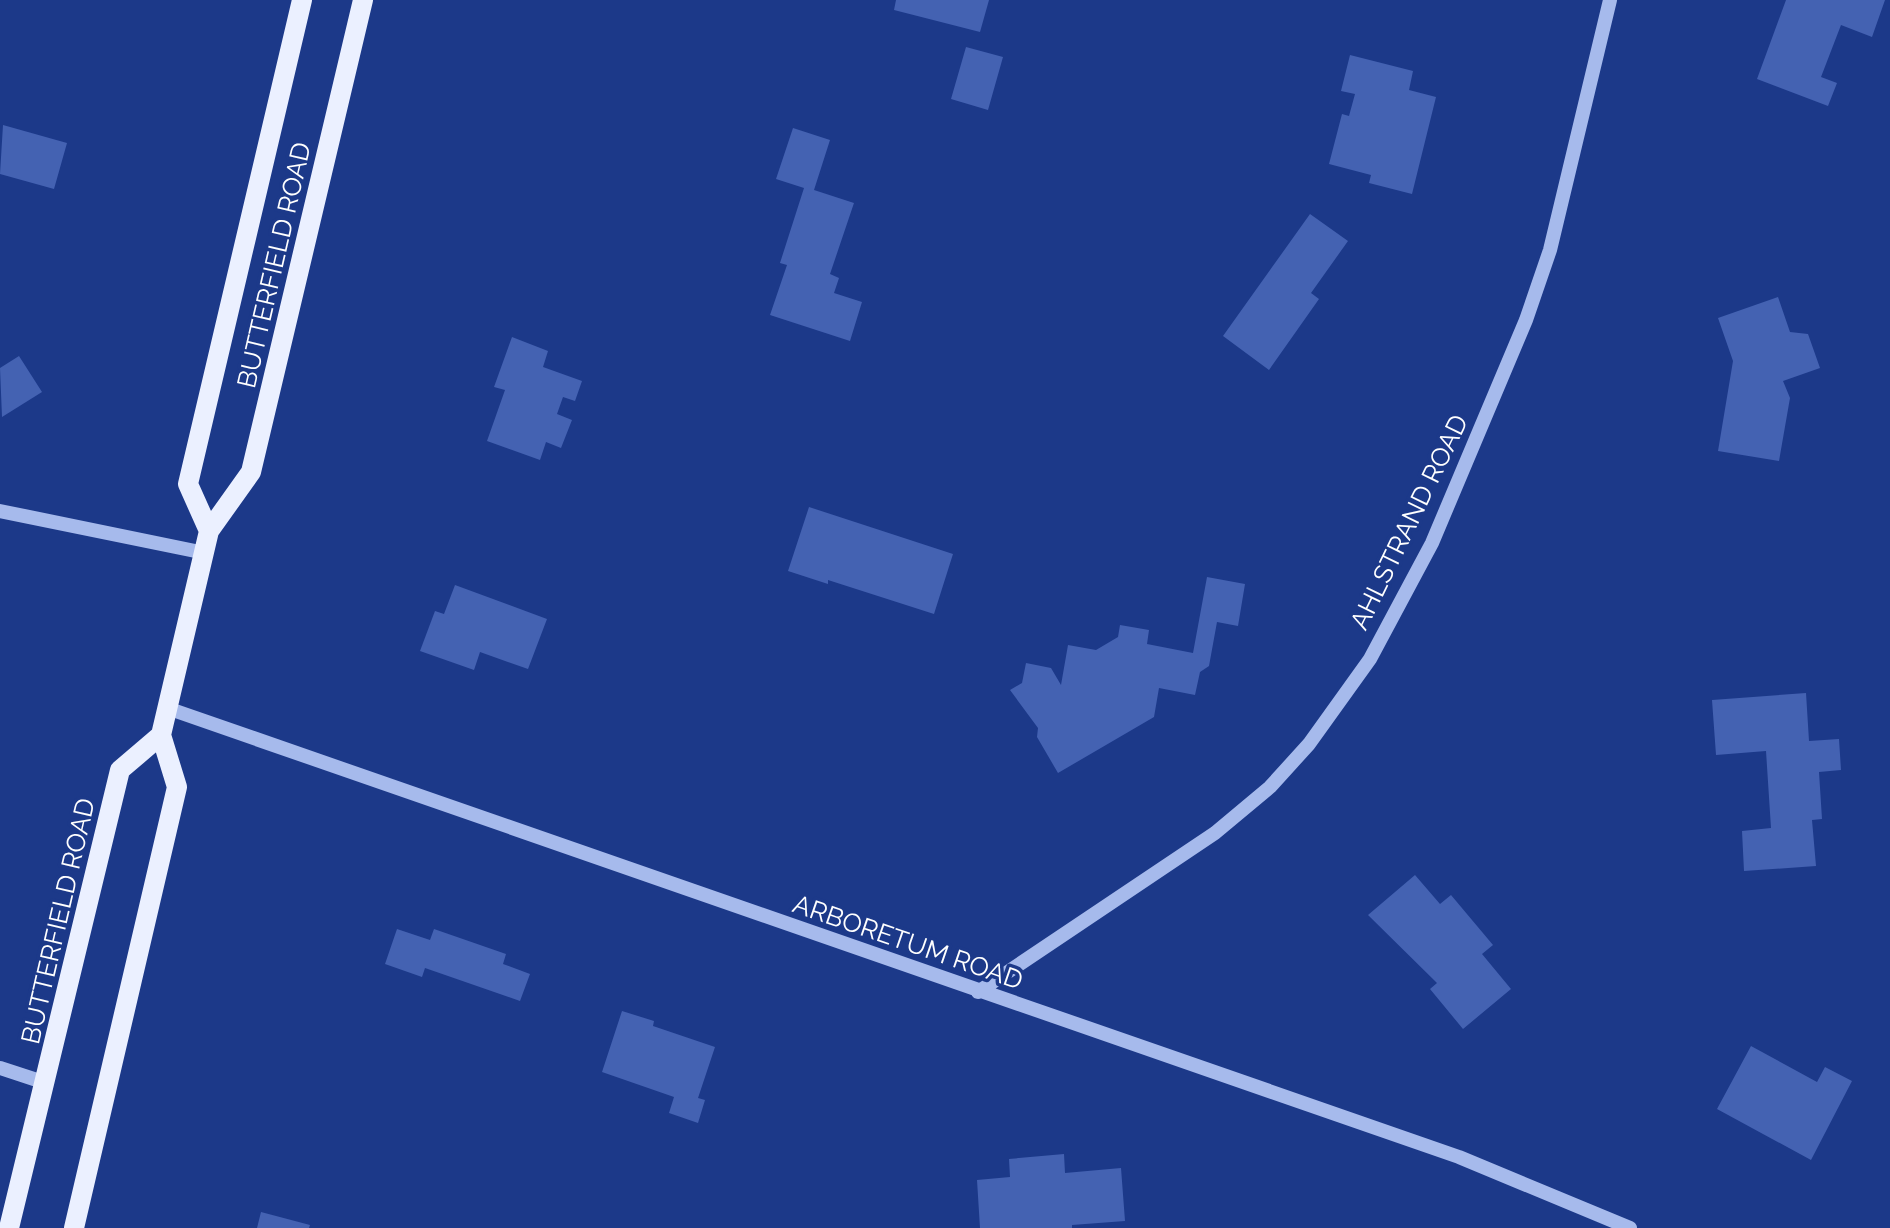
<svg xmlns="http://www.w3.org/2000/svg" width="1890" height="1228" viewBox="0 0 1890 1228" font-family="Raleway,sans-serif">
  <rect width="100%" height="100%" fill="#1c3989"/>
  <path fill="#4462b2" d="M 896,0 L 989,0 L 980,32 L 894,10 Z
    M 1786,0 L 1885,0 L 1872,37 L 1841,25 L 1821,77 L 1837,83 L 1828,106 L 1757,79 Z
    M 966,47 L 1003,57 L 988,110 L 951,99 Z
    M 1350,55 L 1413,71 L 1409,90 L 1436,97 L 1412,194 L 1369,183 L 1371,175 L 1329,164 L 1342,114 L 1349,116 L 1355,94 L 1341,91 Z
    M 3,125 L 67,143 L 54,189 L 0,174 Z
    M 793,128 L 830,140 L 814,190 L 854,203 L 830,274 L 839,278 L 834,293 L 862,302 L 850,341 L 770,315 L 787,265 L 780,263 L 804,188 L 776,179 Z
    M 1310,214 L 1348,241 L 1311,293 L 1319,299 L 1269,370 L 1223,336 Z
    M 1778,297 L 1790,332 L 1808,334 L 1820,368 L 1783,381 L 1790,398 L 1779,461 L 1718,451 L 1733,361 L 1718,318 Z
    M 512,337 L 548,351 L 543,367 L 582,381 L 575,401 L 563,397 L 557,414 L 572,420 L 561,448 L 546,442 L 540,460 L 487,441 L 505,390 L 494,387 Z
    M 19,356 L 42,392 L 2,417 L 0,368 Z
    M 809,507 L 953,554 L 934,614 L 828,580 L 828,584 L 788,571 Z
    M 1207,577 L 1245,584 L 1238,626 L 1217,622 L 1209,666 L 1200,672 L 1195,695 L 1159,688 L 1154,717 L 1058,773 L 1037,737 L 1038,728 L 1010,690 L 1022,683 L 1026,663 L 1051,668 L 1061,685 L 1068,645 L 1096,650 L 1118,637 L 1120,625 L 1149,630 L 1147,644 L 1193,653 Z
    M 455,585 L 547,619 L 528,669 L 480,652 L 474,670 L 420,651 L 435,611 L 444,614 Z
    M 1806,693 L 1809,741 L 1839,739 L 1841,770 L 1819,772 L 1822,819 L 1812,820 L 1816,866 L 1744,871 L 1742,831 L 1771,828 L 1766,751 L 1716,755 L 1712,700 Z
    M 1415,875 L 1440,904 L 1451,895 L 1493,945 L 1482,954 L 1511,989 L 1463,1029 L 1430,989 L 1437,983 L 1368,915 Z
    M 397,929 L 430,940 L 434,929 L 506,954 L 503,964 L 530,974 L 520,1001 L 425,968 L 422,977 L 385,964 Z
    M 622,1011 L 654,1021 L 653,1026 L 715,1047 L 698,1098 L 705,1100 L 698,1123 L 669,1113 L 674,1097 L 602,1072 Z
    M 1751,1046 L 1817,1082 L 1825,1067 L 1852,1081 L 1811,1160 L 1717,1109 Z
    M 1064,1154 L 1065,1173 L 1121,1168 L 1125,1221 L 1072,1225 L 1072,1228 L 980,1228 L 977,1180 L 1010,1177 L 1009,1159 Z
    M 261,1212 L 310,1225 L 309,1228 L 257,1228 Z"/>
  <g fill="none" stroke-linecap="round" stroke-linejoin="round">
    <path stroke="#a6baec" stroke-width="14" d="M 0,511 L 205,553
      M 167,708 L 1459,1157 L 1630,1228
      M 978,992 L 1215,833 L 1270,787 L 1309,744 L 1370,659 L 1432,543 L 1526,320 L 1550,250 L 1610,0
      M 0,1068 L 46,1083"/>
    <path stroke="#ebf0ff" stroke-width="20" d="M 209,531 L 188,484 L 302,0
      M 9,1228 L 120,770 L 161,735
      M 74,1228 L 177,787 L 161,735 L 209,531 L 251,472 L 363,0"/>
  </g>
  <g text-anchor="middle" dominant-baseline="central" stroke-width="7" stroke-linejoin="round" paint-order="stroke">
    <g font-size="26" fill="#fff" stroke="#1c3989">
      <text transform="translate(274 265) rotate(-77)">BUTTERFIELD ROAD</text>
      <text transform="translate(1409 522) rotate(-64)">AHLSTRAND ROAD</text>
      <text transform="translate(58 921) rotate(-77)">BUTTERFIELD ROAD</text>
      <text transform="translate(908 942) rotate(19)">ARBORETUM ROAD</text>
    </g>
  </g>
</svg>
